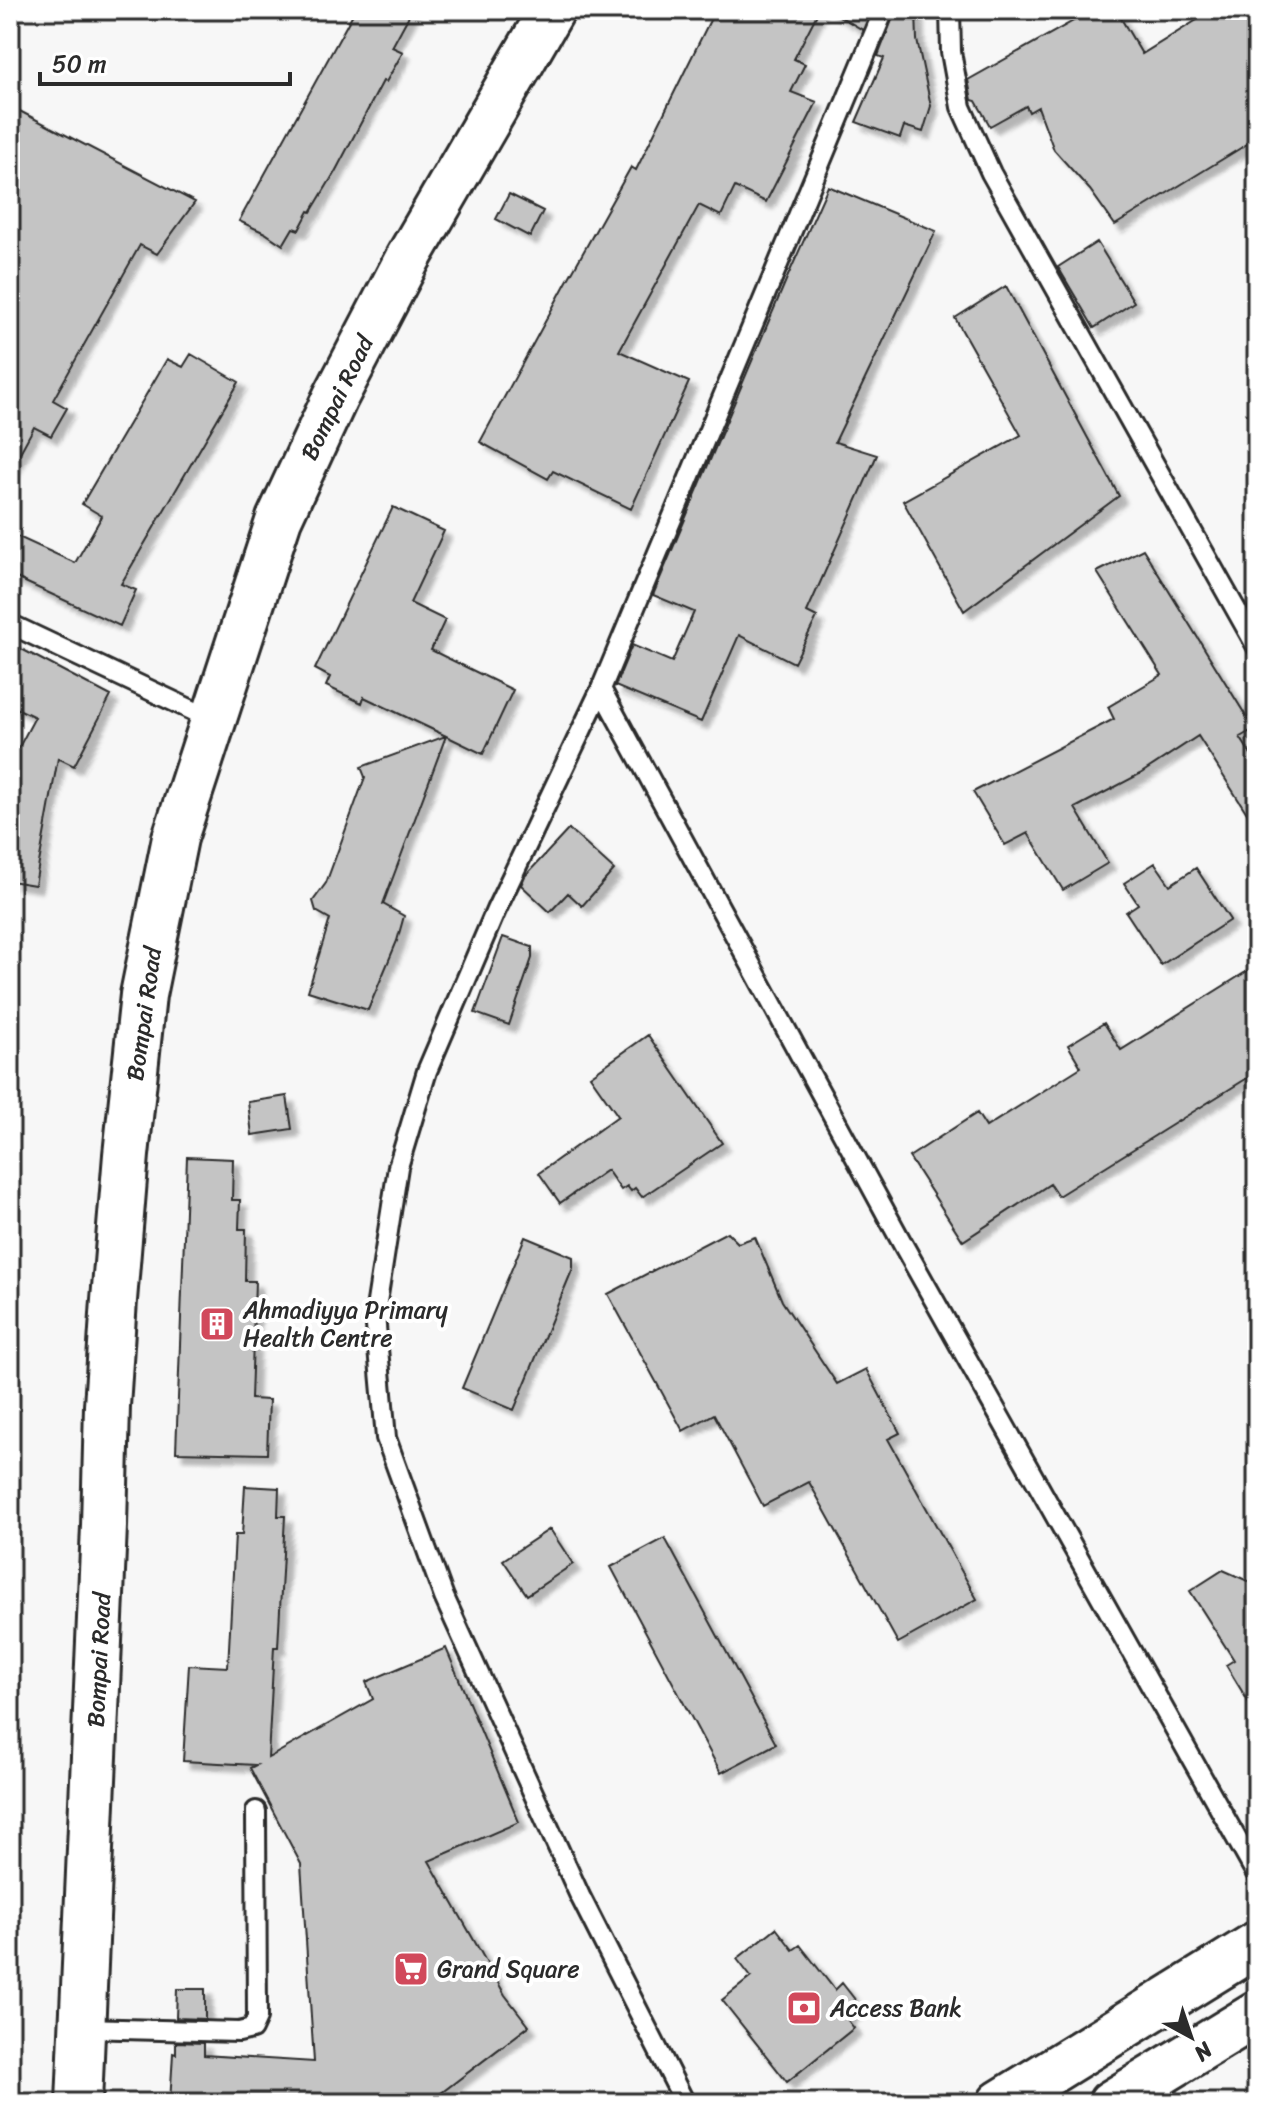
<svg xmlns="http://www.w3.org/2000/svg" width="1267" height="2113" viewBox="0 0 1267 2113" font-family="Sriracha,sans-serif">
  <defs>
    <filter id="shadow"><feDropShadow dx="7" dy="7" stdDeviation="2" flood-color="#0004"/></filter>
  </defs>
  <rect width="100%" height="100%" fill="#f7f7f7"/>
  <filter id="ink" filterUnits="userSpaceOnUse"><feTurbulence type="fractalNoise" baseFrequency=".0125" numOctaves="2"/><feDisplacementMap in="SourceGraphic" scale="16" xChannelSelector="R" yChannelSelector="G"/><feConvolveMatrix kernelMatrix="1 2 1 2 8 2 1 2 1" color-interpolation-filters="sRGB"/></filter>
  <g filter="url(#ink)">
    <path fill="#c4c4c4" stroke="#2b2b2b" stroke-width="2" filter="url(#shadow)" d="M 355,10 L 412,10 L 392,47 L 403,52 L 386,82 L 383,81 L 335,172 L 311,212 L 309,211 L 299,230 L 293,228 L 283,245 L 265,233 L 239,221 Z
      M 715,10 L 819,10 L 794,59 L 805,64 L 791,92 L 817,102 L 766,202 L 735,187 L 721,216 L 699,205 L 619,351 L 689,382 L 631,509 L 553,471 L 548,479 L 480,442 L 566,283 L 631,167 L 636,170 Z
      M 829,10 L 871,10 L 863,30 Z
      M 896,10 L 916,10 L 917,40 L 931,106 L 923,132 L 904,126 L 900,138 L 856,122 L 884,58 L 878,56 Z
      M 1093,10 L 1116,10 L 1142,54 L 1213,10 L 1257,10 L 1257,138 L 1115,225 L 1090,190 L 1054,150 L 1038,107 L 1029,112 L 1026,106 L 990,126 L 976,101 L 972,100 L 968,80 Z
      M 10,106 L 195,202 L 157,254 L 140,245 L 53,400 L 67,408 L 51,436 L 34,427 L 10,471 Z
      M 828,186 L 936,231 L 835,442 L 877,455 L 807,612 L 817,617 L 794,663 L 739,635 L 701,722 L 615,686 L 632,645 L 672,662 L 694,612 L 653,595 L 787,278 Z
      M 509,194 L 543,211 L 530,237 L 496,219 Z
      M 1097,242 L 1134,302 L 1094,328 L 1058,267 Z
      M 1006,286 L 1119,496 L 964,611 L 903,501 L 1021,435 L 955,318 Z
      M 191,354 L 239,382 L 121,584 L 136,590 L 120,626 L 10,575 L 10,533 L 75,563 L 102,516 L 82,504 L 167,359 L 183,367 Z
      M 393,507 L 444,531 L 410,603 L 445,620 L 431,650 L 513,690 L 483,754 L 446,736 L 383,904 L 404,916 L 397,941 L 368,1010 L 308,991 L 330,919 L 316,911 L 313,901 L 326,883 L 365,777 L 361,767 L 446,736 L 364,697 L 362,703 L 326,686 L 330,677 L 315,669 Z
      M 1143,549 L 1254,729 L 1240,737 L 1257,764 L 1257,829 L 1198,736 L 1140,774 L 1075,808 L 1108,863 L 1063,890 L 1028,833 L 1005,845 L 973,792 L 1114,719 L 1108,707 L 1162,675 L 1097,572 Z
      M 10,643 L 111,696 L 74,766 L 58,758 L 35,885 L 10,881 L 10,764 L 35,717 L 10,705 Z
      M 569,829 L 614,870 L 582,906 L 568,893 L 550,912 L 521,885 L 525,876 Z
      M 1155,863 L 1170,885 L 1196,868 L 1230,920 L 1161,965 L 1126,912 L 1138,904 L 1124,883 Z
      M 503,937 L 532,947 L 532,958 L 509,1025 L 475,1013 Z
      M 1257,965 L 1257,1072 L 1058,1196 L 1050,1184 L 963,1241 L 909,1157 L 977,1113 L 986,1127 L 1081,1067 L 1068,1045 L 1104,1023 L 1121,1050 Z
      M 648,1035 L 722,1143 L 642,1197 L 635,1188 L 631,1191 L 627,1186 L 621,1190 L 607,1170 L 560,1203 L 539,1173 L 618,1116 L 590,1076 Z
      M 287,1096 L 292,1129 L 252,1135 L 248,1102 Z
      M 187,1157 L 233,1159 L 232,1200 L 240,1200 L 239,1229 L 246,1229 L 245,1281 L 255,1281 L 251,1399 L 269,1400 L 267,1454 L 176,1452 Z
      M 727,1232 L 738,1243 L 755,1237 L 782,1301 L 837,1384 L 866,1369 L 900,1433 L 888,1439 L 977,1599 L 898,1643 L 809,1482 L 763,1506 L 714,1414 L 683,1431 L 608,1294 Z
      M 525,1237 L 573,1257 L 573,1268 L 514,1410 L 462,1388 Z
      M 245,1486 L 279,1488 L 278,1516 L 285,1516 L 278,1647 L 274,1647 L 268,1758 L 373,1699 L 366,1682 L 446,1648 L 519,1822 L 429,1861 L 505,1995 L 529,2026 L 428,2103 L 170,2103 L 173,2053 L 176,2054 L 176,2042 L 204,2043 L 204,2055 L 314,2062 L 301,1864 L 250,1768 L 256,1765 L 183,1761 L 189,1665 L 228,1667 L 235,1535 L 242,1535 Z
      M 550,1529 L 573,1564 L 527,1595 L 503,1560 Z
      M 665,1538 L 776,1744 L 721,1773 L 611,1567 Z
      M 1223,1570 L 1257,1585 L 1257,1716 L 1226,1665 L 1234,1660 L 1190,1591 Z
      M 776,1928 L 793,1950 L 800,1945 L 835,1990 L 842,1983 L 860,2006 L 846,2018 L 854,2028 L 787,2082 L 722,2000 L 751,1977 L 737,1959 Z
      M 177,1989 L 205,1989 L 205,2019 L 176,2018 Z"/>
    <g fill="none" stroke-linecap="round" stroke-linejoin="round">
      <defs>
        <path id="service" d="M 950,10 L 951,52 L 961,107 L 991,173 L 1257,647
          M 10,624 L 213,720
          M 601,689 L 906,1250 L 1257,1875
          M 82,2028 L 239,2032 L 252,2029 L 257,2018 L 256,1811
          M 685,2103 L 580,1896 L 444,1597 L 386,1438 L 375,1315 L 398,1167 L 427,1071 L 496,910 L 601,689 L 884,10"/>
        <path id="secondary" d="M 79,2103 L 104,1526 L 107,1406 L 114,1300 L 126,1155 L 143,995 L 175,838 L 279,519 L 335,398 L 408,258 L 552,10"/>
        <path id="primary" d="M 1000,2103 L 1257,1944
          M 1111,2103 L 1257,2014"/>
      </defs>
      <use href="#service" stroke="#2b2b2b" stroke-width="24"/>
      <use href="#secondary" stroke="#2b2b2b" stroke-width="50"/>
      <use href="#primary" stroke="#2b2b2b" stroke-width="50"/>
      <use href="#service" stroke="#fff" stroke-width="18"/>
      <use href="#secondary" stroke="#fff" stroke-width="44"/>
      <use href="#primary" stroke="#fff" stroke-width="44"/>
    </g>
  </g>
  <defs>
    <symbol id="building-square" viewBox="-11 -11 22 22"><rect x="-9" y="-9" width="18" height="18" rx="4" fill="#d1495b" stroke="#fff"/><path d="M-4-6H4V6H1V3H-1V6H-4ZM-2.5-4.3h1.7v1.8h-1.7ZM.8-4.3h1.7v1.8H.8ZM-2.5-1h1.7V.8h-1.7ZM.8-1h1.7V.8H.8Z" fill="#fff"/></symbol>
    <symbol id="supermarket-square" viewBox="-11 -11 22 22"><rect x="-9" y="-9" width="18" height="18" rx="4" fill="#d1495b" stroke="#fff"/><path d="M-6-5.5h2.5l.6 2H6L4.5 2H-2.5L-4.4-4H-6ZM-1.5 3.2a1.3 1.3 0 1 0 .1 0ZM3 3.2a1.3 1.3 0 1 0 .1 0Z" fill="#fff"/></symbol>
    <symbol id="bank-square" viewBox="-11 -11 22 22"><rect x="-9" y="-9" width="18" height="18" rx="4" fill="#d1495b" stroke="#fff"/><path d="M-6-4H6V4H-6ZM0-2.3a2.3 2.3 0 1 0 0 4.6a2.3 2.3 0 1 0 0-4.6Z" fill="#fff"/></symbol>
  </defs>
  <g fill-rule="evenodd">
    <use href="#building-square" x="197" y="1304" width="40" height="40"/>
    <use href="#supermarket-square" x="391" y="1949" width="40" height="40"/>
    <use href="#bank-square" x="784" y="1988" width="40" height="40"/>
  </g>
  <g text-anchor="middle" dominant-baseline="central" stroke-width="8" stroke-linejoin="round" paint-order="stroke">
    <g font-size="24" fill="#2b2b2b" stroke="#fff">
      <text transform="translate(337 398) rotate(-64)">Bompai Road</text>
      <text transform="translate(144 1014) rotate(-82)">Bompai Road</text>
      <text transform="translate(99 1660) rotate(-87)">Bompai Road</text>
    </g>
    <g font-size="24" fill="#2b2b2b" stroke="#fff" text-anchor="start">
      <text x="243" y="1310">Ahmadiyya Primary<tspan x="243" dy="28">Health Centre</tspan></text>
      <text x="437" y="1969">Grand Square</text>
      <text x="830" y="2008">Access Bank</text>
    </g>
  </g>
  <rect width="1267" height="2113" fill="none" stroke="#fff" stroke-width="40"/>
  <rect x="20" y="20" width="1227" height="2073" fill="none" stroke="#2b2b2b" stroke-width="3" filter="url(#ink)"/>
  <g transform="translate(1191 2037) rotate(140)" stroke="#ffffff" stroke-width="6" paint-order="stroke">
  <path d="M0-6L14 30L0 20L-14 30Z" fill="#2b2b2b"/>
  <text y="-12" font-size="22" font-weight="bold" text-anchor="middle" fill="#2b2b2b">N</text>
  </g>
  <path d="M40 72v12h250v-12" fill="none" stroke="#2b2b2b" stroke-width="4"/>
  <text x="52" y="72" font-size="24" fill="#2b2b2b" stroke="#ffffff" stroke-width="6" paint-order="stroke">50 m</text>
</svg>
